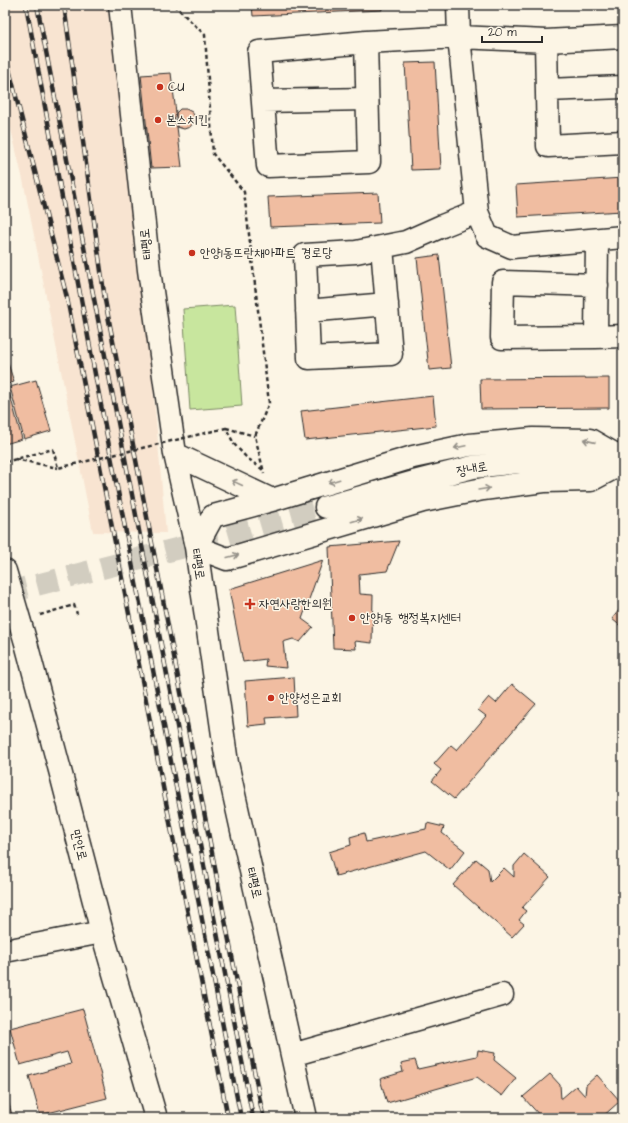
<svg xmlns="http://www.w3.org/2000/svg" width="628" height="1123" viewBox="0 0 628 1123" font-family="'Architects Daughter','Poor Story',sans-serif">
  <rect width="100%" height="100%" fill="#fcf5e5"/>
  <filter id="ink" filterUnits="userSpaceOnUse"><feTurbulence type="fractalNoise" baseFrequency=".025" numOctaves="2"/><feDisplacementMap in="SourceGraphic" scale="8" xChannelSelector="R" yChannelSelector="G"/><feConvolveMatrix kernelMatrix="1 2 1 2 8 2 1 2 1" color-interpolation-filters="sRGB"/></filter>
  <g filter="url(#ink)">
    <path fill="#f8e4d1" d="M 5,5 L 119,5 L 166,533 L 93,532 L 23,180 L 5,104 Z"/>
    <path fill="#c8e69e" stroke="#7a8864" d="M 235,305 L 242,406 L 190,410 L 183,309 Z"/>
    <path fill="#f0bda1" stroke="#2b2b2b" d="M 252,5 L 381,5 L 382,10 L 253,16 Z
      M 435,62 L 441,169 L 411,170 L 405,63 Z
      M 171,73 L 176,113 L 174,121 L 177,127 L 182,167 L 151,168 L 141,75 Z
      M 180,109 L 186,109 L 192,112 L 194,115 L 194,122 L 190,127 L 184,129 L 177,127 L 176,113 Z
      M 623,178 L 623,211 L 518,217 L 516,185 Z
      M 378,193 L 380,223 L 270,227 L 268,197 Z
      M 439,255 L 451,368 L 429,370 L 417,258 Z
      M 5,354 L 14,382 L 5,385 Z
      M 609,378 L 609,408 L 481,409 L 480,379 Z
      M 36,380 L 51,431 L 24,439 L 10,387 Z
      M 8,388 L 22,439 L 5,444 L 5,389 Z
      M 433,396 L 436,426 L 305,440 L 301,411 Z
      M 399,541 L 387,571 L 359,574 L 360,594 L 373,595 L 372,643 L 355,641 L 356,649 L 333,648 L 329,547 Z
      M 323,560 L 302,619 L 313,627 L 300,642 L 293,639 L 283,642 L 286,668 L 265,666 L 266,659 L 243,662 L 229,589 Z
      M 623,605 L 623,628 L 612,619 Z
      M 294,677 L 296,716 L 266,718 L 267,724 L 248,726 L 245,681 Z
      M 512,684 L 536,704 L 454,799 L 432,781 L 441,770 L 434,764 L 451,745 L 457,750 L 486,716 L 478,710 L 489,697 L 496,703 Z
      M 427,823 L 444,827 L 442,833 L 465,851 L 450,870 L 426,851 L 336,876 L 329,852 L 351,845 L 350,837 L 364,833 L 366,842 L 426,829 Z
      M 524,854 L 550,877 L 522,908 L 526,911 L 519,920 L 524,924 L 512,937 L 453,885 L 476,859 L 488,869 L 490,882 L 504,868 L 514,877 L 514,866 Z
      M 83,1009 L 107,1098 L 40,1115 L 29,1076 L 71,1064 L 67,1052 L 20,1065 L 10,1028 Z
      M 478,1050 L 495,1053 L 494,1060 L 516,1078 L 502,1096 L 477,1077 L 387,1103 L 380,1079 L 403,1072 L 401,1063 L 415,1060 L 418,1069 L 477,1056 Z
      M 550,1074 L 560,1085 L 561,1099 L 576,1086 L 585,1096 L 586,1085 L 597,1075 L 620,1101 L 601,1118 L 542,1118 L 523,1097 Z
      M 5,1091 L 13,1118 L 5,1118 Z"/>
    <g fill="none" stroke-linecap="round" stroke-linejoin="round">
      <path stroke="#d2cdc0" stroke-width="22" stroke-dasharray="22 11" stroke-linecap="butt" d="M 5,593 L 223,537 L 326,507"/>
      <defs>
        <path id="minor" d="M 120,5 L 149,270 L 175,454 L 196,547 L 227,763 L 306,1118
          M 458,5 L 459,37 L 477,212 L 487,236 L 512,247 L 623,237
          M 546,41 L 548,146 L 623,142
          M 366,42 L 369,162 L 268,166 L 259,52 L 366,42 L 459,37 L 546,41 L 623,37
          M 547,90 L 623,87
          M 263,101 L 367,99
          M 382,247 L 391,354 L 309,358 L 305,255 L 356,252 L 406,242 L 442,226 L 477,212
          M 597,285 L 503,282 L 502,338 L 596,337 L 597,240
          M 307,311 L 387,304
          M 596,337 L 623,336
          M 175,454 L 272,500
          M 326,507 L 414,482 L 473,467 L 538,460 L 623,461
          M 196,547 L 213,516 L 272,500 L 413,457 L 469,445 L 533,439 L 590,440 L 623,459
          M 196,547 L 227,559 L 423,501 L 483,489 L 544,481 L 591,480 L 623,463
          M 5,571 L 26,643 L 62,778 L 102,932 L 156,1118
          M 5,951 L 102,932
          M 292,1055 L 502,995"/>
      </defs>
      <use href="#minor" stroke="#2b2b2b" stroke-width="25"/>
      <path stroke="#2b2b2b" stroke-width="2.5" stroke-dasharray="4 3" stroke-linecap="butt" d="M 174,5 L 205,35 L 213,154 L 244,192 L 269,403 L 255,436 L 264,473
        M 226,428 L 255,436
        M 15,459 L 58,468
        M 5,462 L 53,449
        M 40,615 L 74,605 L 77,614"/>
      <use href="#minor" stroke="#fcf5e5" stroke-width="22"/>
      <defs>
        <path id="rail" d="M 26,5 L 98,390 L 241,1118
          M 37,5 L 253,1118
          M 64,5 L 105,300 L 261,1106 L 264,1118
          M 5,53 L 67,298 L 228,1118"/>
      </defs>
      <use href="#rail" stroke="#2b2b2b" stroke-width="4.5"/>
      <use href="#rail" stroke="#fcf5e5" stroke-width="3" stroke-dasharray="9" stroke-linecap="butt"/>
      <path stroke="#2b2b2b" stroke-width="2.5" stroke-dasharray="4 3" stroke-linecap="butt" d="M 53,449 L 58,468 L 226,428 L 234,444 L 246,457 L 263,470"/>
    </g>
    <defs><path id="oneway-shaft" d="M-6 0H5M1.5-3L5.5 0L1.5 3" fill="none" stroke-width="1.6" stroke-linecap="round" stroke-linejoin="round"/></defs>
    <g stroke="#949088">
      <use href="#oneway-shaft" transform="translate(589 441) rotate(-167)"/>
      <use href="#oneway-shaft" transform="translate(460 447) rotate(168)"/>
      <use href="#oneway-shaft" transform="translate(334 481) rotate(163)"/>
      <use href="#oneway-shaft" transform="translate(237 483) rotate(-155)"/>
      <use href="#oneway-shaft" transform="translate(484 489) rotate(-9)"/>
      <use href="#oneway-shaft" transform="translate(357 520) rotate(-16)"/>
      <use href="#oneway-shaft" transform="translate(233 556) rotate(-14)"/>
    </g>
  </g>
  <g fill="#c8321e" stroke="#fcf5e5" stroke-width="1.5">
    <circle cx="160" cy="87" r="4"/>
    <circle cx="158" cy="120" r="4"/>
    <circle cx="192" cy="253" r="4"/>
    <path d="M248 598h4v4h4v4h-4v4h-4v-4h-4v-4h4z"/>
    <circle cx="352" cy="618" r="4"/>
    <circle cx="271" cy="698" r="4"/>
  </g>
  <g text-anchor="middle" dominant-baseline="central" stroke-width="3" stroke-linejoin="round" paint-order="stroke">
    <g font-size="13" fill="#2b2b2b" stroke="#fcf5e5" text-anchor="start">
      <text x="168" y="87">CU</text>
      <text x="166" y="120">본스치킨</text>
      <text x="200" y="253">안양1동뜨란채아파트 경로당</text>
      <text x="259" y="604">자연사랑한의원</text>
      <text x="360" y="618">안양1동 행정복지센터</text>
      <text x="279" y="698">안양성은교회</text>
    </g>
    <g font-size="13" fill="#2b2b2b" stroke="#fcf5e5">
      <text transform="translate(146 244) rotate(-96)">태평로</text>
      <text transform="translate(472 469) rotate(-10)">장내로</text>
      <text transform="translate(198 564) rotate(81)">태평로</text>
      <text transform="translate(79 845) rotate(76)">만안로</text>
      <text transform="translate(254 883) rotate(77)">태평로</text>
    </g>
  </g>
  <rect width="628" height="1123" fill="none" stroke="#fcf5e5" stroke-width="20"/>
  <rect x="10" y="10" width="608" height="1103" fill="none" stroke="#2b2b2b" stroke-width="1.5" filter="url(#ink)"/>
  <path d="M482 36v6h60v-6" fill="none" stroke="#2b2b2b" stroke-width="2"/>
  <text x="488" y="36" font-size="12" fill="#2b2b2b" stroke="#fcf5e5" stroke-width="3" paint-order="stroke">20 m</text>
</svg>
